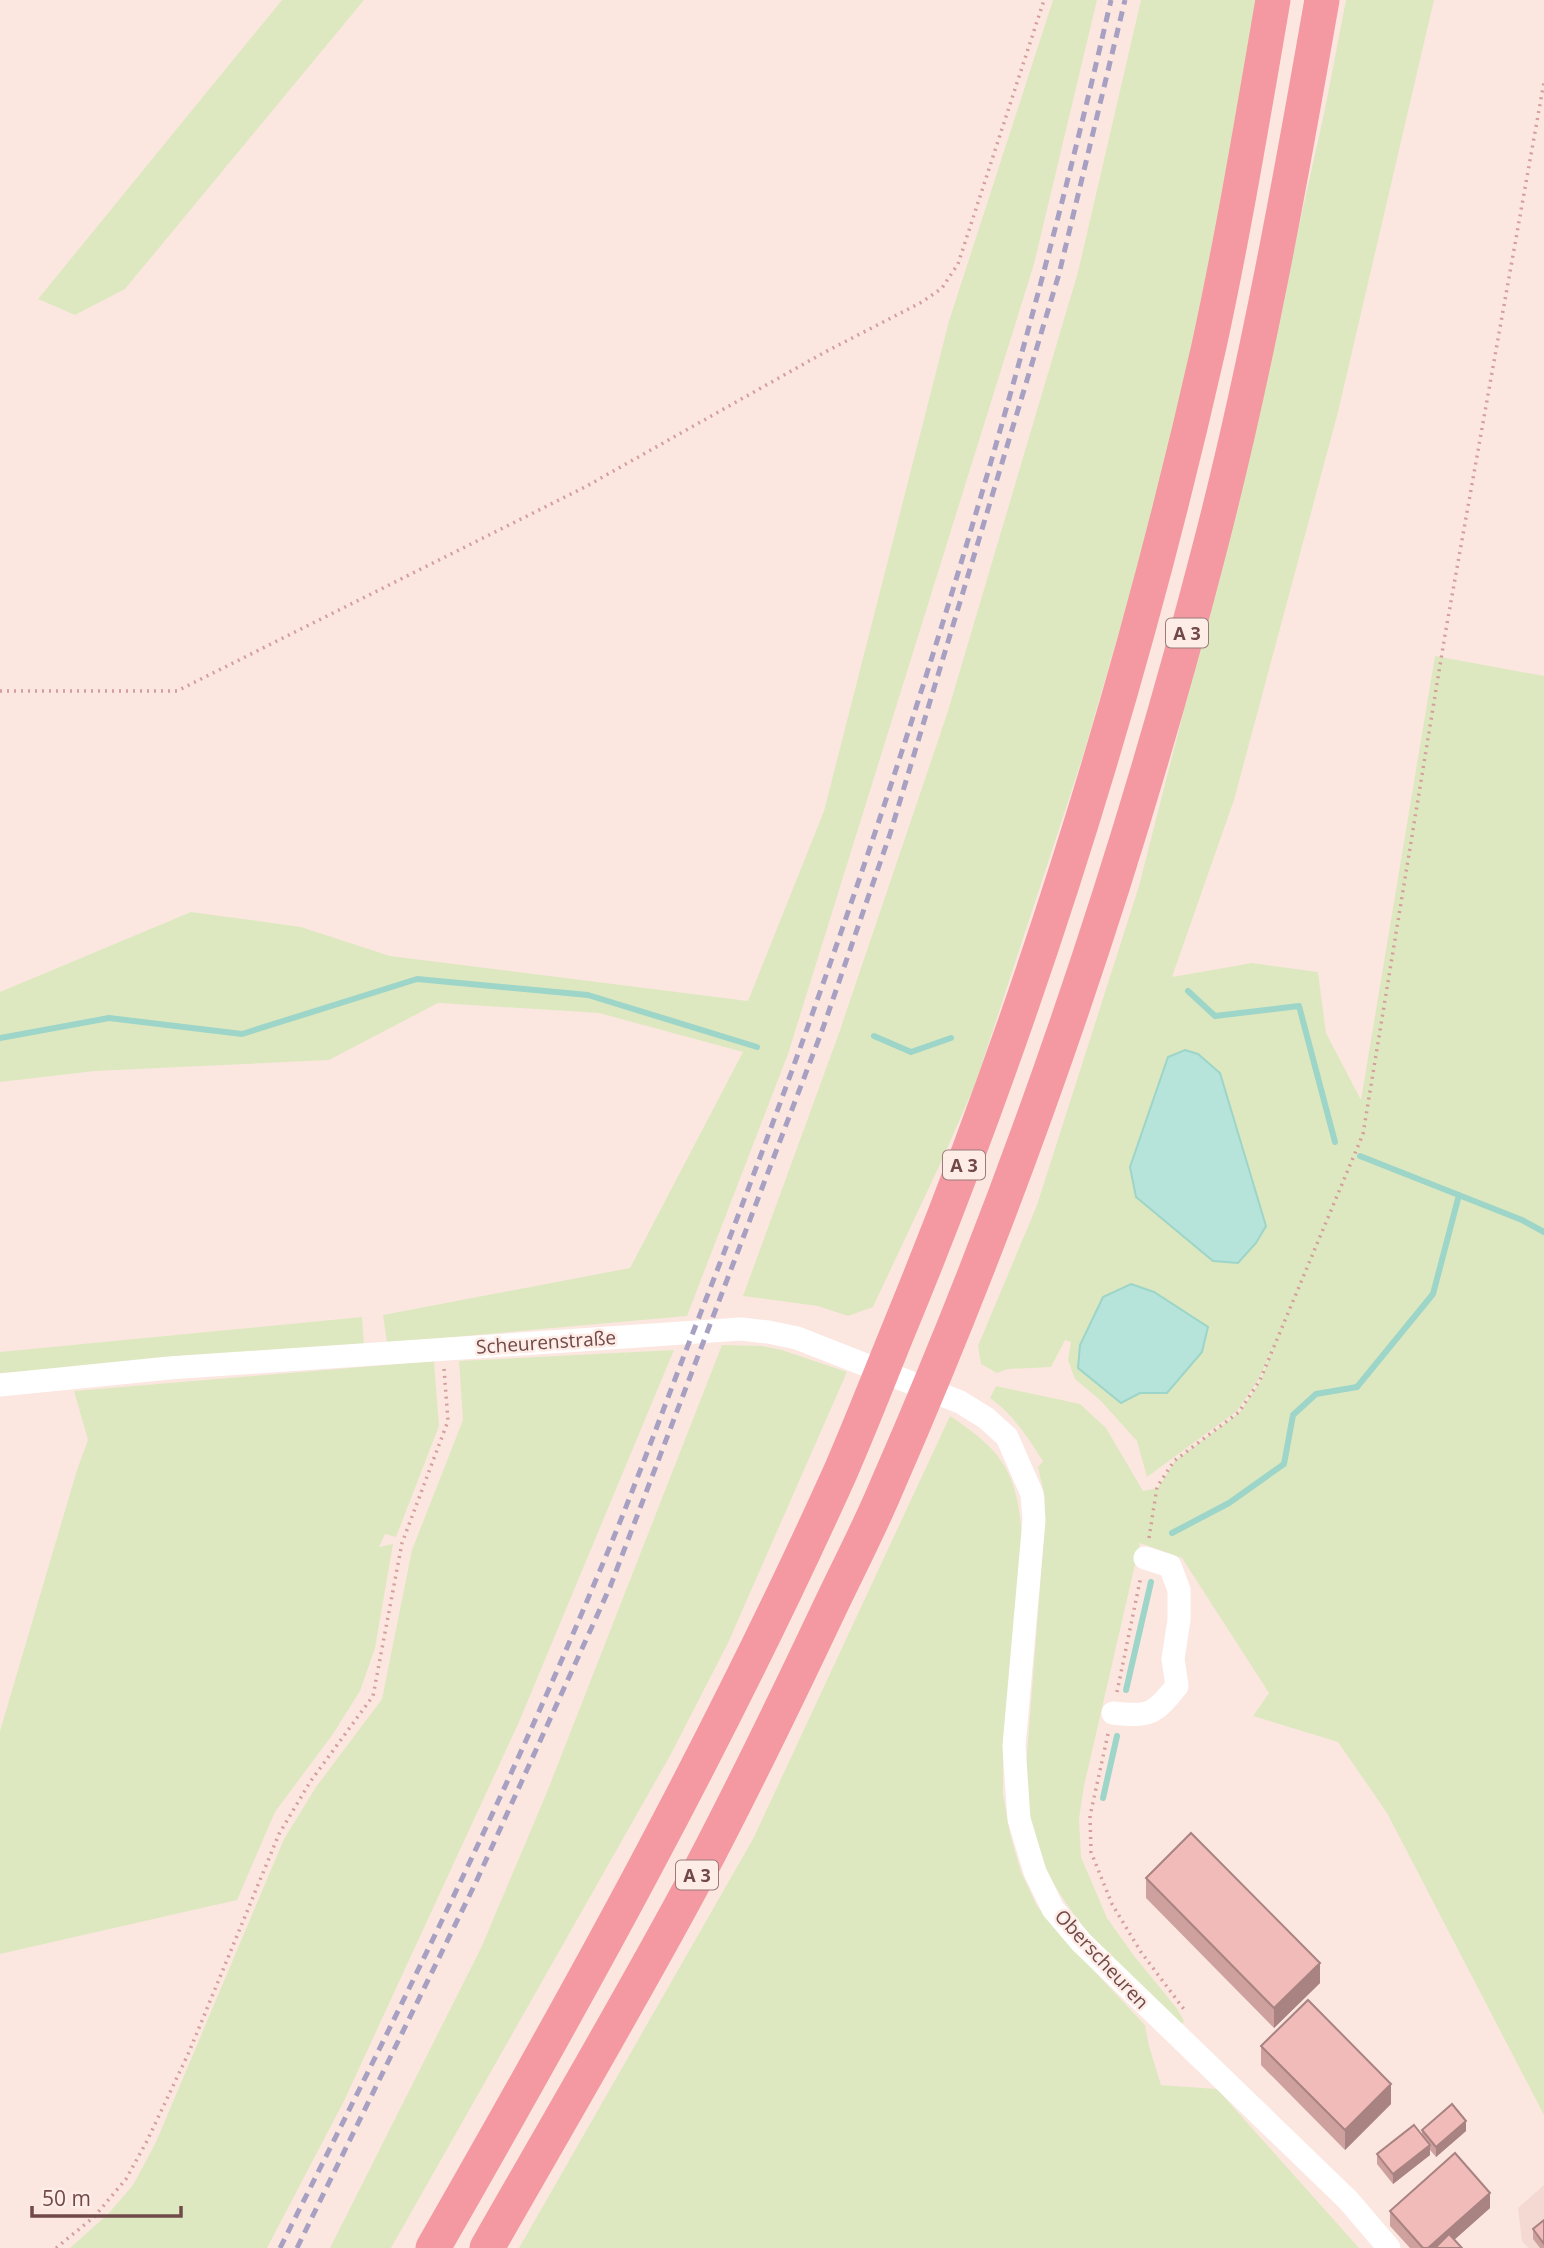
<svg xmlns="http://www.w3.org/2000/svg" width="1544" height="2248" viewBox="0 0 1544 2248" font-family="'Open Sans',sans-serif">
  <rect width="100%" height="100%" fill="#fbe7e0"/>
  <path fill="#f4d9d2" d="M 1544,2185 L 1544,2248 L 1528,2248 L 1522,2241 L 1518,2208 Z"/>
  <path fill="#dee8c0" d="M 282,0 L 364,0 L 125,289 L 75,315 L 38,299 Z
    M 1053,0 L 1097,0 L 1034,264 L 788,1054 L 687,1316 L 387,1343 L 383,1315 L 630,1268 L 743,1052 L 599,1013 L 438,1003 L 329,1060 L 95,1071 L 0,1082 L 0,992 L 191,912 L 301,927 L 390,956 L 748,1001 L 824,811 L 949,321 Z
    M 1141,0 L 1258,0 L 1199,343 L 1155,508 L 1083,756 L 975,1085 L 942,1160 L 873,1307 L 848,1316 L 818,1306 L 743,1296 L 839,1033 L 948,711 L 1078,272 Z
    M 1346,0 L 1434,0 L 1338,412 L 1234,800 L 1172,977 L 1252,963 L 1318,972 L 1326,1033 L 1361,1100 L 1435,656 L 1544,676 L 1544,2115 L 1387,1813 L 1338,1742 L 1253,1716 L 1269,1693 L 1182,1558 L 1140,1543 L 1084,1786 L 1079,1819 L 1081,1857 L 1107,1918 L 1135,1957 L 1178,2010 L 1184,2021 L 1180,2027 C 1127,1974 1068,1924 1039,1853 C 1030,1830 1028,1804 1025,1780 L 1045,1522 L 1045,1498 L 1038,1467 L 1043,1461 C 1028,1438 1013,1414 990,1398 L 996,1386 L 1080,1404 L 1106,1428 L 1143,1491 L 1158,1488 L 1175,1461 L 1240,1412 L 1261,1380 L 1274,1344 L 1259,1379 L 1237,1411 L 1147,1477 L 1137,1441 L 1100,1400 L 1075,1379 L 1068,1360 L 1071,1342 L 1065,1340 L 1051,1367 L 1008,1369 L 997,1373 L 981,1364 L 978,1346 L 1037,1205 L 1139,886 L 1242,482 L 1325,109 Z
    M 362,1317 L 364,1345 L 0,1373 L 0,1352 Z
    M 722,1345 L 762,1346 L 782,1350 L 847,1372 L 728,1643 L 671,1754 L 391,2248 L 330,2248 L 481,1948 L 547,1792 Z
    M 674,1350 L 519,1722 L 344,2101 L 267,2248 L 70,2248 L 108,2214 L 133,2185 L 156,2142 L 284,1839 L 316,1787 L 382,1699 L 412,1550 L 463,1420 L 459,1361 Z
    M 434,1361 L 439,1426 L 396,1537 L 385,1534 L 379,1547 L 393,1544 L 375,1648 L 360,1691 L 333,1734 L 275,1812 L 237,1900 L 0,1954 L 0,1731 L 77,1470 L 88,1440 L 74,1391 Z
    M 950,1416 C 1004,1452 1017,1472 1022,1537 L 1003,1753 L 1003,1794 L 1010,1834 L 1021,1872 L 1037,1906 L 1062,1937 L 1145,2025 L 1149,2046 L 1161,2085 L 1217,2089 L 1359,2248 L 519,2248 L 753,1839 Z"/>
  <path fill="#b6e4da" stroke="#9dd5c9" stroke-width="2" d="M 1185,1050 L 1198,1054 L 1220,1073 L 1266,1226 L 1256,1243 L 1238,1263 L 1213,1261 L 1136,1197 L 1130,1167 L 1168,1057 Z
    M 1131,1284 L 1154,1292 L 1208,1327 L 1202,1352 L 1167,1393 L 1140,1393 L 1121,1403 L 1078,1368 L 1080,1345 L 1103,1297 Z"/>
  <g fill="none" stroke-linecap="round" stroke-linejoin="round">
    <path stroke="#9dd5c9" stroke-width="6" d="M 1188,991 L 1215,1016 L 1299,1006 L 1335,1142
      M 874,1036 L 911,1052 L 951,1038
      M 0,1038 L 109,1018 L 242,1034 L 417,979 L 588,995 L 757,1047
      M 1360,1156 L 1522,1220 L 1544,1232
      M 1172,1533 L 1229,1503 L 1284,1464 L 1293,1415 L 1316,1394 L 1357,1387 L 1433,1294 L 1459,1195
      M 1126,1690 L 1151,1582
      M 1103,1798 L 1117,1736"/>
    <path stroke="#d49e9d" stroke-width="3.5" stroke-dasharray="2 5" stroke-linecap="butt" d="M 0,691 L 177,691 L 585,487 L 825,352 L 922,302 L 942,288 L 958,264 L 1044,0
      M 1149,1538 L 1157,1487 L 1174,1461 L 1239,1412 L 1260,1380 L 1363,1134 L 1445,635 L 1544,82
      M 1117,1692 L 1141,1576
      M 1108,1734 L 1090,1816 L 1091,1852 L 1112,1904 L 1141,1952 L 1186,2012
      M 56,2248 L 94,2217 L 126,2179 L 147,2141 L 189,2052 L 279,1834 L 310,1782 L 373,1696 L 402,1543 L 448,1421 L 444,1369"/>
    <path stroke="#fff" stroke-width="23" d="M 0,1385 L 169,1368 L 741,1329 L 768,1332 L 797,1338 L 960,1402 L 986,1418 L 1007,1437 L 1032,1494 L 1034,1520 L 1014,1746 L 1019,1819 L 1035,1872 L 1053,1909 L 1081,1942 L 1348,2200 L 1389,2248
      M 1113,1713 C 1149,1717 1154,1715 1177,1686 L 1173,1659 L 1179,1620 L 1179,1590 L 1170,1566 L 1145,1558"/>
    <path stroke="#f499a2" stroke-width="35" d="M 433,2248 C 578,1995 719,1741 839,1475 C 860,1427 879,1378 899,1329 C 1030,1011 1133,682 1209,346 C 1234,231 1253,116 1273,0
      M 487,2248 C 557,2125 629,2003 696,1878 C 743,1789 787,1698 830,1607 C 849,1567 870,1527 887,1486 C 1020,1182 1127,868 1210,547 C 1257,366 1290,183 1322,0"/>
    <path stroke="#a7a0c3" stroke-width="5" stroke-dasharray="10 7" stroke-linecap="butt" d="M 280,2248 C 390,2029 500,1809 595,1582 C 630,1501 660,1417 692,1335 C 862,902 1007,454 1111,0
      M 297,2248 L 476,1882 L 610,1587 L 823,1028 L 890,834 L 1059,274 L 1125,0"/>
  </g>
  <path fill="#cea19f" d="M 1146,1878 L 1320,1983 L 1274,2028 L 1146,1898 Z
    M 1261,2046 L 1391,2104 L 1345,2150 L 1261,2065 Z
    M 1422,2130 L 1466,2131 L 1436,2157 L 1430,2150 L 1430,2155 L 1393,2184 L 1377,2164 L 1377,2154 L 1422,2134 Z
    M 1490,2208 L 1454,2240 L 1462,2248 L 1410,2248 L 1390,2226 L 1390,2211 Z
    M 1544,2220 L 1544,2248 L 1540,2248 L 1533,2239 L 1533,2229 Z"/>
  <path fill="#a88382" d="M 1320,1963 L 1320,1983 L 1274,2028 L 1274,2008 Z
    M 1391,2084 L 1391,2104 L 1345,2150 L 1345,2130 Z
    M 1466,2121 L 1466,2131 L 1436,2157 L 1436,2147 Z
    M 1430,2145 L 1430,2155 L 1393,2184 L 1393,2174 Z
    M 1490,2193 L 1490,2208 L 1445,2248 L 1428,2248 Z"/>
  <path fill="#f0bbb9" stroke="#a88382" stroke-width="2" d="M 1191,1833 L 1320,1963 L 1274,2008 L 1146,1878 Z
    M 1308,2000 L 1391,2084 L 1345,2130 L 1261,2046 Z
    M 1452,2104 L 1466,2121 L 1436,2147 L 1422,2130 Z
    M 1414,2125 L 1430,2145 L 1393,2174 L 1377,2154 Z
    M 1455,2153 L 1490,2193 L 1428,2248 L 1423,2248 L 1390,2211 Z
    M 1544,2220 L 1544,2244 L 1533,2229 Z
    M 1449,2234 L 1462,2248 L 1435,2248 Z"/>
  <g text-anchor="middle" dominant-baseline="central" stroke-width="5" stroke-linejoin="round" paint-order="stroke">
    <g fill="#feece6" stroke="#9b7a78" stroke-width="2">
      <rect x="1166" y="618.5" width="42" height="29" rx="5"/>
      <rect x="943" y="1150.5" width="42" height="29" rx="5"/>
      <rect x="676" y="1860.5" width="42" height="29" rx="5"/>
    </g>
    <g font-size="18" font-weight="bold" fill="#714949">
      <text x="1187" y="633">A 3</text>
      <text x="964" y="1165">A 3</text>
      <text x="697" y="1875">A 3</text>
    </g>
    <g font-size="19" fill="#714949" stroke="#feece6">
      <text transform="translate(546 1342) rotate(-4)">Scheurenstraße</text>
      <text transform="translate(1102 1959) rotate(47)">Oberscheuren</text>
    </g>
  </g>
  <path d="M32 2206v10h149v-10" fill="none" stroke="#714949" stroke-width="3.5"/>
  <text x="42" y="2206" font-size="21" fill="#714949" stroke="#feece6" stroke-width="5" paint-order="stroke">50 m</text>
</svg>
